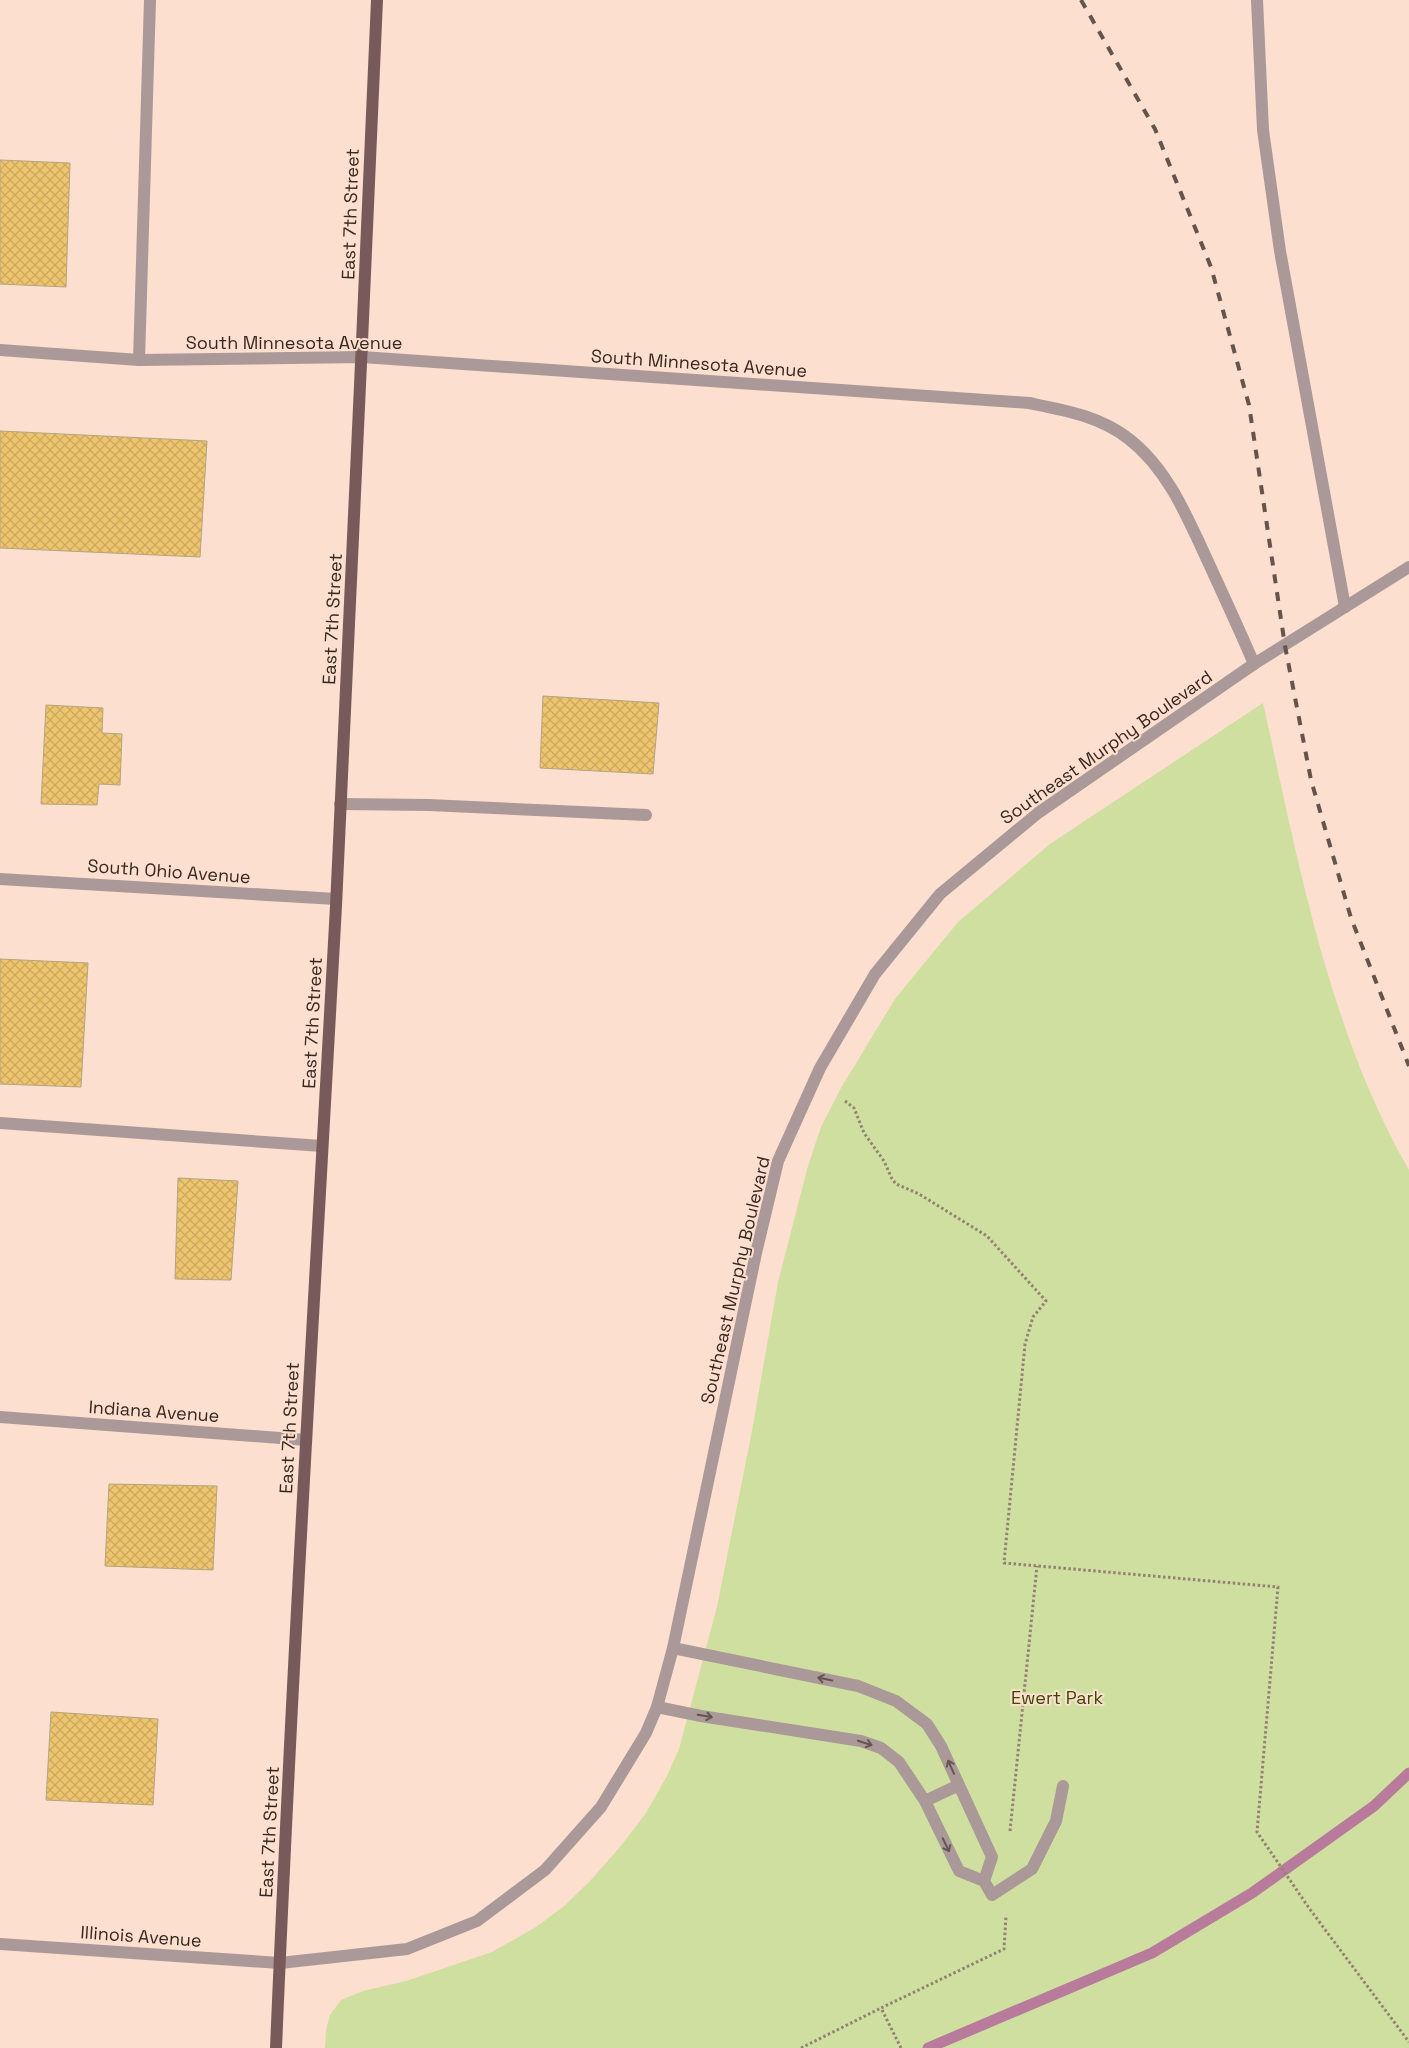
<svg xmlns="http://www.w3.org/2000/svg" width="1409" height="2048" viewBox="0 0 1409 2048" font-family="'Space Grotesk',sans-serif">
  <defs>
    <pattern id="building-cross-hatch" width="8" height="8" patternUnits="userSpaceOnUse" patternTransform="scale(1.25)"><rect width="8" height="8" fill="#edc56e"/><path d="M0 0l8 8M0 8l8-8" fill="none" stroke="#cca95f"/></pattern>
  </defs>
  <rect width="100%" height="100%" fill="#fcdfcf"/>
  <path fill="#cfdf9f" d="M 1263,703 C 1298,860 1328,1029 1409,1170 L 1409,2048 L 325,2048 L 326,2030 L 330,2015 L 341,2000 L 363,1991 L 406,1981 L 492,1952 L 536,1927 L 563,1907 L 590,1881 L 620,1847 L 646,1813 L 667,1776 L 679,1749 L 717,1607 L 752,1431 L 778,1282 L 808,1166 L 821,1127 L 841,1088 L 895,999 L 958,922 L 1050,844 Z"/>
  <g fill="none" stroke-linecap="round" stroke-linejoin="round">
    <path stroke="#b87b9c" stroke-width="11" d="M 928,2048 L 1152,1953 L 1252,1893 L 1374,1806 L 1409,1773"/>
  </g>
  <path fill="url(#building-cross-hatch)" stroke="#b4a483" d="M 0,160 L 70,163 L 66,287 L 0,284 Z
    M 0,431 L 207,441 L 200,557 L 0,548 Z
    M 543,696 L 659,703 L 653,774 L 540,768 Z
    M 46,705 L 103,708 L 102,733 L 122,734 L 120,785 L 99,784 L 97,805 L 41,804 Z
    M 0,959 L 88,963 L 81,1087 L 0,1084 Z
    M 178,1178 L 238,1181 L 231,1280 L 175,1279 Z
    M 109,1484 L 217,1486 L 213,1570 L 105,1566 Z
    M 51,1712 L 158,1719 L 153,1805 L 46,1800 Z"/>
  <g fill="none" stroke-linecap="round" stroke-linejoin="round">
    <path stroke="#958074" stroke-width="3" stroke-dasharray="2.5 2.5" stroke-linecap="butt" d="M 845,1101 L 854,1108 L 864,1133 L 884,1161 L 892,1179 L 896,1184 L 919,1194 L 987,1236 L 1046,1301 L 1033,1317 L 1025,1344 L 1004,1563 L 1278,1587 L 1257,1832 L 1309,1908 L 1409,2042
      M 1010,1831 L 1037,1566
      M 801,2048 L 881,2008
      M 901,2048 L 881,2008 L 1004,1949 L 1006,1916"/>
    <path stroke="#ab9999" stroke-width="12" d="M 1257,0 L 1263,130 L 1280,251 L 1345,607
      M 139,360 L 150,0
      M 0,1123 L 322,1146
      M 657,1707 L 701,1716 L 861,1741 L 881,1748 L 899,1762 L 925,1801 L 959,1871 L 984,1881 L 992,1857 L 941,1746 L 927,1724 L 896,1701 L 858,1686 L 673,1648
      M 925,1801 L 959,1785
      M 984,1881 L 992,1895 L 1032,1869 L 1056,1821 L 1063,1786"/>
    <path stroke="#ab9999" stroke-width="12" d="M 0,350 L 139,360 L 362,357 L 1029,403 C 1064,410 1100,416 1129,439 C 1169,470 1189,521 1210,566 C 1225,599 1240,631 1254,664
      M 340,804 L 429,805 L 646,815
      M 0,879 L 336,899
      M 0,1417 L 306,1440"/>
    <path stroke="#ab9999" stroke-width="12" d="M 0,1944 L 280,1963 L 407,1949 L 477,1921 L 545,1870 L 601,1807 L 646,1733 L 657,1707 L 673,1648 L 756,1253 L 778,1161 L 820,1068 L 875,974 L 940,894 L 1038,813 L 1254,664 L 1409,567"/>
    <path stroke="#795a5b" stroke-width="12" d="M 276,2048 C 292,1667 315,1287 336,906 C 352,604 363,302 377,0"/>
    <path stroke="#65544b" stroke-width="4" stroke-dasharray="9 9" stroke-linecap="butt" d="M 1081,0 L 1155,129 L 1211,267 L 1249,405 L 1285,646 L 1311,780 L 1351,918 L 1409,1066"/>
  </g>
  <defs><path id="oneway-shaft" d="M-6 0H5M1.5-3L5.5 0L1.5 3" fill="none" stroke-width="1.6" stroke-linecap="round" stroke-linejoin="round" transform="scale(1.25)"/></defs>
  <g stroke="#655551">
    <use href="#oneway-shaft" transform="translate(825 1679) rotate(-168)"/>
    <use href="#oneway-shaft" transform="translate(705 1716) rotate(10)"/>
    <use href="#oneway-shaft" transform="translate(865 1743) rotate(18)"/>
    <use href="#oneway-shaft" transform="translate(951 1767) rotate(-114)"/>
    <use href="#oneway-shaft" transform="translate(946 1845) rotate(64)"/>
  </g>
  <g text-anchor="middle" dominant-baseline="central" stroke-width="4" stroke-linejoin="round" paint-order="stroke">
    <g font-size="18" fill="#362821" stroke="#fcdfcf">
      <text transform="translate(350 214) rotate(-88)">East 7th Street</text>
      <text x="294" y="342">South Minnesota Avenue</text>
      <text transform="translate(699 363) rotate(4)">South Minnesota Avenue</text>
      <text transform="translate(332 619) rotate(-87)">East 7th Street</text>
      <text transform="translate(1106 747) rotate(-35)">Southeast Murphy Boulevard</text>
      <text transform="translate(169 871) rotate(4)">South Ohio Avenue</text>
      <text transform="translate(312 1023) rotate(-87)">East 7th Street</text>
      <text transform="translate(735 1280) rotate(-77)">Southeast Murphy Boulevard</text>
      <text transform="translate(154 1411) rotate(4)">Indiana Avenue</text>
      <text transform="translate(289 1428) rotate(-87)">East 7th Street</text>
      <text transform="translate(269 1832) rotate(-87)">East 7th Street</text>
      <text transform="translate(141 1936) rotate(4)">Illinois Avenue</text>
    </g>
    <g font-size="18" fill="#3c4702" stroke="#fcdfcf">
      <text x="1057" y="1697">Ewert Park</text>
    </g>
  </g>
</svg>
